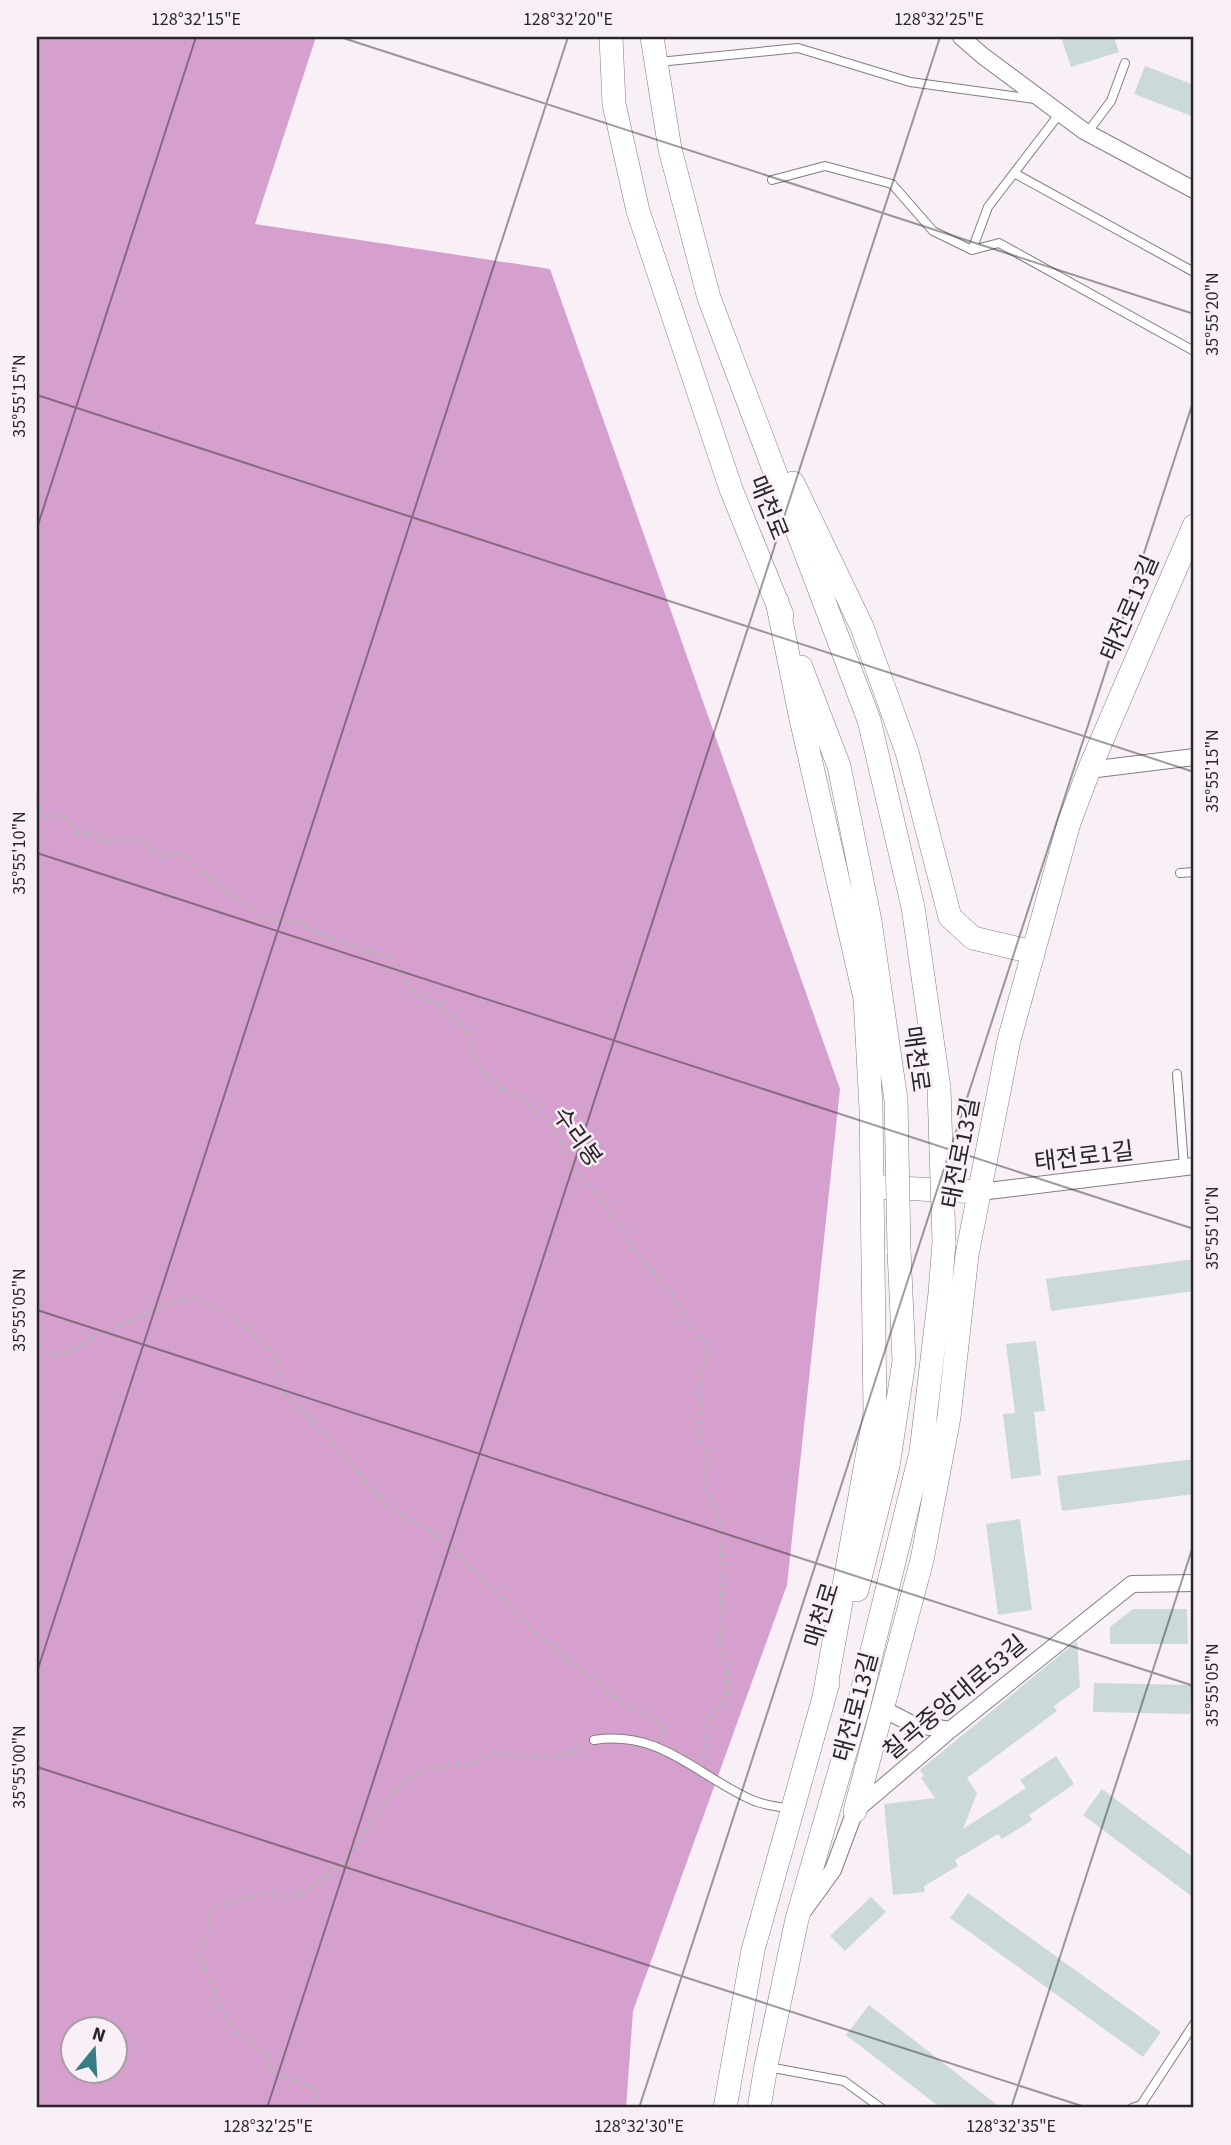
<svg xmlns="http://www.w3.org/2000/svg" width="1231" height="2145" viewBox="0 0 1231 2145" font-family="'Source Sans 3','Noto Sans KR',sans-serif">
  <rect width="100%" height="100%" fill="#f9eff7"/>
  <path fill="#d5a0cd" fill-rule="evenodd" d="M 37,37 L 316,37 L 255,224 L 550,269 L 840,1089 L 787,1585 L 633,2011 L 626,2108 L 37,2108 ZM 74,2030 L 116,2030 L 116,2072 L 74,2072 Z"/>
  <path fill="#cbd9da" d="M 1061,37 L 1114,37 L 1119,52 L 1071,67 Z
    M 1145,66 L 1194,85 L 1194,117 L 1134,94 Z
    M 1194,1259 L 1194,1291 L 1051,1311 L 1046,1279 Z
    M 1036,1341 L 1045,1411 L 1034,1412 L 1041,1475 L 1011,1479 L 1003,1414 L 1015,1413 L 1006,1344 Z
    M 1194,1459 L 1194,1494 L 1062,1511 L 1057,1476 Z
    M 1020,1519 L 1032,1610 L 998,1615 L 986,1524 Z
    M 1133,1609 L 1187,1609 L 1188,1644 L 1110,1644 L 1110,1627 Z
    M 1077,1641 L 1080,1687 L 1054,1706 L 1057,1711 L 967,1778 L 977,1793 L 963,1829 L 1026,1788 L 1020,1780 L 1056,1756 L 1074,1784 L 1029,1815 L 1032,1820 L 1026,1824 L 1002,1839 L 998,1834 L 955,1860 L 958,1866 L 924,1886 L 925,1892 L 893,1895 L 884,1804 L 935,1798 L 921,1778 L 924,1776 L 920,1770 Z
    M 1094,1683 L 1191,1685 L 1190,1714 L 1093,1712 Z
    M 1102,1789 L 1194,1858 L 1194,1898 L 1083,1815 Z
    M 968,1893 L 1161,2032 L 1143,2057 L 950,1918 Z
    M 871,1897 L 886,1912 L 845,1951 L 830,1936 Z
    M 869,2005 L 1001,2108 L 941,2108 L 846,2035 Z"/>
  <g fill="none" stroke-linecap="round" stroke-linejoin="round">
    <defs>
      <path id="service" d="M 659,62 L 798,48 L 910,82 L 1035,99
        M 1060,113 L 988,207 L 972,250 L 999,243 L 1194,351
        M 1087,133 L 1111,101 L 1125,63
        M 1014,173 L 1194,272
        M 772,180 L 825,166 L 892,184 L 933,231 L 972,250
        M 1180,873 L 1194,872
        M 1177,1074 L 1184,1167
        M 594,1740 C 661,1730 696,1775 752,1800 C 763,1805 777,1806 789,1809
        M 768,2067 L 844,2081 L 881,2108
        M 1132,2108 L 1141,2105 L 1194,2024"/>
      <path id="minor" d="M 961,37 L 983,56 L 1084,131 L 1194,190
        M 1089,770 L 1194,757
        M 980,1192 L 1194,1166
        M 883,1709 L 912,1724 L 950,1730
        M 804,1910 L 833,1870 L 855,1811 L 950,1730 L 1132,1584 L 1194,1583"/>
      <path id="secondary" d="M 611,37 L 614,104 L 638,211 L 731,489 L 782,615
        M 652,37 L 670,149 L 709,298 L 869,720 L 913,907 L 939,1088
        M 793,483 L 862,627 L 907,752 L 950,917 L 973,938 L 1028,951 L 1033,955
        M 777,601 L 801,719 L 865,998 L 871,1108 L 875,1413 L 824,1697
        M 801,667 L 839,766 L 870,921 L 896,1100
        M 878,1187 L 980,1192
        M 857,1590 L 888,1466 L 904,1361 L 899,1250
        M 855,1811 L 922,1560 L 949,1417 L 967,1255 L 1009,1040 L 1069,823 L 1089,770 L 1194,526
        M 725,2108 L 753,1950 L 828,1683
        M 759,2108 L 766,2066 L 797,1919 L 858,1708 L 921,1452 L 940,1293 L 944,1242"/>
    </defs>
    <use href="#service" stroke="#847c83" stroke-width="10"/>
    <use href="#minor" stroke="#847c83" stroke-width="18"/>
    <use href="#secondary" stroke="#847c83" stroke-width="24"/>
    <path stroke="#bab2b8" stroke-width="3.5" stroke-dasharray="5 5" stroke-linecap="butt" d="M 37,798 L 40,805 L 41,814 L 45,817 C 69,812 66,817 79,835 L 83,835 L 95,831 L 98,834 L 99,841 C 106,843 109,841 116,839 C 138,833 143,841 156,856 L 176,853 L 188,857 L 213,881 L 249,906 L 258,917 L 298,922 L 332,940 L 390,958 L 399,968 L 407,984 L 416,994 L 438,1004 L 461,1023 L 481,1071 L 504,1089 L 520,1096 L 550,1122 L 576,1170 L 613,1214 L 635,1251 L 670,1290 L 692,1327 L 704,1340 L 707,1347 L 708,1356 L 701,1370 L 702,1408 L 697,1425 L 709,1463 L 703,1481 L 718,1513 L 723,1568 L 719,1646 L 728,1668 L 728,1695 L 719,1709 L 708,1722 L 704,1746 L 704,1759
      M 37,1344 L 49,1353 L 59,1356 L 112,1329 L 174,1301 L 195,1298 L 223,1312 L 255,1334 L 274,1354 L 286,1395 L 336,1446 L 387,1506 L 430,1530 L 490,1585 L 532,1630 L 616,1698 L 663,1725 L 662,1737
      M 320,2108 L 314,2088 L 269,2070 L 268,2056 L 235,2030 L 219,2005 L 199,1951 L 208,1937 L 209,1912 L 222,1904 L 247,1896 L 269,1893 L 297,1896 L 322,1880 L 343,1863 L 400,1783 L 424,1769 L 475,1763 L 493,1754 L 562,1756 L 577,1750 L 582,1743"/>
    <use href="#service" stroke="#fff" stroke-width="8"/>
    <use href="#minor" stroke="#fff" stroke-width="16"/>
    <use href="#secondary" stroke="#fff" stroke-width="23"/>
    <defs>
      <path id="secondary-bridge" d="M 939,1088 L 944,1242
        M 896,1100 L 899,1250"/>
    </defs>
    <use href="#secondary-bridge" stroke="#847c83" stroke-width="24" stroke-linecap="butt"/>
    <use href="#secondary-bridge" stroke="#fff" stroke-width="23"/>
  </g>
  <path fill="none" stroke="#292528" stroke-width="2" stroke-opacity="0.45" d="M 340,37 L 1194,314M 37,395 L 1194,772M 37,528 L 196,37M 37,853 L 1194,1229M 37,1310 L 1194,1686M 37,1672 L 568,37M 37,1767 L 1088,2108M 267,2108 L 940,37M 639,2108 L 1194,399M 1011,2108 L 1194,1543"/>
  <g text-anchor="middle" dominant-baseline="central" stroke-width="5" stroke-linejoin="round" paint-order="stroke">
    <g font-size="24" fill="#292528" stroke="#f9eff7">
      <text transform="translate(768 508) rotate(68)">매천로</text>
      <text transform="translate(1130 608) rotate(-67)">태전로13길</text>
      <text transform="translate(916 1059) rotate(82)">매천로</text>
      <text transform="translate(577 1137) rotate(55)">수리봉</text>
      <text transform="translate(961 1153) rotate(-79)">태전로13길</text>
      <text transform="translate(1084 1157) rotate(-7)">태전로1길</text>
      <text transform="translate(822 1615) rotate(-73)">매천로</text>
      <text transform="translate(955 1698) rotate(-40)">칠곡중앙대로53길</text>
      <text transform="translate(856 1707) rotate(-75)">태전로13길</text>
    </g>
  </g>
  <rect width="1231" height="2145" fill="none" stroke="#f9eff7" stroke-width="77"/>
  <g transform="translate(94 2050) rotate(18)"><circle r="33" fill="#f9eff7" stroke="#a69ea4" stroke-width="2"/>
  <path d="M0-5L12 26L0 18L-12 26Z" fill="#367e83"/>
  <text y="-10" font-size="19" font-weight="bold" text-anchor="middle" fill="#292528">N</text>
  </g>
  <rect x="38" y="38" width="1154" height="2068" fill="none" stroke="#292528" stroke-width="2.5"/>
  <g font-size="18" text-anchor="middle" fill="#292528">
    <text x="196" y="25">128°32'15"E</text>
    <text x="568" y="25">128°32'20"E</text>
    <text x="939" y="25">128°32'25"E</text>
    <text transform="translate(1212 314) rotate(-90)" y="6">35°55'20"N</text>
    <text transform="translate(19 396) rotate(-90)" y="6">35°55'15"N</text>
    <text transform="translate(1212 771) rotate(-90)" y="6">35°55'15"N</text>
    <text transform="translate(19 853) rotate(-90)" y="6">35°55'10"N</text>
    <text transform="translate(1212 1228) rotate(-90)" y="6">35°55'10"N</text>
    <text transform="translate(19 1310) rotate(-90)" y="6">35°55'05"N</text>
    <text transform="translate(1212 1685) rotate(-90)" y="6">35°55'05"N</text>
    <text transform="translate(19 1767) rotate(-90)" y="6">35°55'00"N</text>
    <text x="268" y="2132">128°32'25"E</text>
    <text x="639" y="2132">128°32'30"E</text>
    <text x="1011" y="2132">128°32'35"E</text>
  </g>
</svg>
